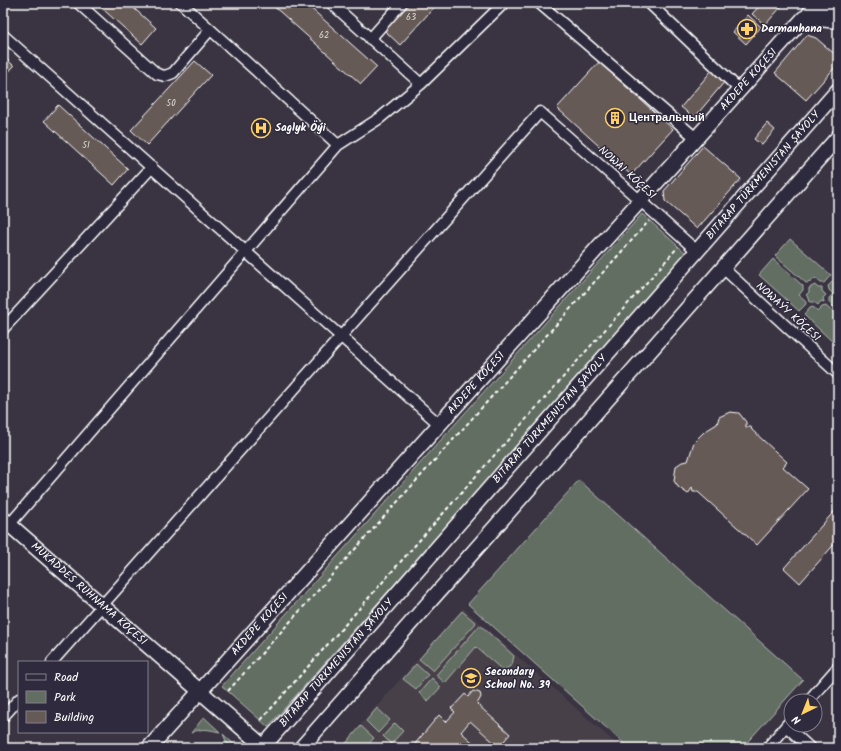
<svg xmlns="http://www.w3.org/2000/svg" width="841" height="751" viewBox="0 0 841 751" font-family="Kalam,sans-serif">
  <rect width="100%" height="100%" fill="#3a3442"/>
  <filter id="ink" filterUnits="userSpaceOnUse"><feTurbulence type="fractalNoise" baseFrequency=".025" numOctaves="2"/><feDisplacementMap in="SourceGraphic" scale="8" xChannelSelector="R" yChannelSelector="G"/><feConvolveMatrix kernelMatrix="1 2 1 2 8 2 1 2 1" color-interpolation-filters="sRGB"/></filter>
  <g filter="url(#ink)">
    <path fill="#473f48" d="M 463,608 L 621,748 L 340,748 Z"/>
    <path fill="#626e62" stroke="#b0b6b0" d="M 642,214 L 687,254 L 268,727 L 222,686 Z
      M 790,239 L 831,275 L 824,283 L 821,283 L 815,278 L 811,282 L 806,283 L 775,256 Z
      M 773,259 L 803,286 L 803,290 L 799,295 L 805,300 L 806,304 L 799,311 L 759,275 Z
      M 835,279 L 838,281 L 838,310 L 829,303 L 829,298 L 833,294 L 829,290 L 828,286 Z
      M 815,285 L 818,288 L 822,288 L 822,291 L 826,295 L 823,298 L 824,302 L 821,301 L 818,305 L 814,302 L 810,302 L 809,298 L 806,295 L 809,292 L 809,288 Z
      M 826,306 L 838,317 L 838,343 L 836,345 L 804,315 L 810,308 L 813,307 L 818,311 L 822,307 Z
      M 579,480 L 803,680 L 742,748 L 629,748 L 468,604 Z
      M 462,611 L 476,623 L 433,671 L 419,659 Z
      M 480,625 L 514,656 L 512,665 L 504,670 L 500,668 L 476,647 L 445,683 L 436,675 Z
      M 416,664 L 428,675 L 416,689 L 403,679 Z
      M 432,678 L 441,687 L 428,701 L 419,693 Z
      M 377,708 L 390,720 L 378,733 L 366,721 Z
      M 204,717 L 220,732 C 209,730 203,727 191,733 Z
      M 395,723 L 403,731 L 391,744 L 383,736 Z
      M 361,726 L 374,738 L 365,748 L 342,748 Z
      M 223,734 L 238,748 L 229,748 Z"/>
    <path fill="#665a56" stroke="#fff" d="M 96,3 L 128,3 L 156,28 L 142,44 Z
      M 270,3 L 305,3 L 377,67 L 361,84 Z
      M 409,3 L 438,3 L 400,45 L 384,30 Z
      M 762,3 L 777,3 L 781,7 L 765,25 L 752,14 Z
      M 748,15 L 761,27 L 746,44 L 733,32 Z
      M 807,35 L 816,38 L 838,57 L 838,64 L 806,100 L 775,73 Z
      M 3,56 L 14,66 L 3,78 Z
      M 195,61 L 211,75 L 147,145 L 131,130 Z
      M 599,62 L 673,129 L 631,175 L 557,108 Z
      M 713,69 L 726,80 L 694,118 L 681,107 Z
      M 58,105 L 128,169 L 114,185 L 44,121 Z
      M 767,123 L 775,130 L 762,145 L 754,139 Z
      M 703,146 L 741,179 L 697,229 L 665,201 L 664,191 Z
      M 730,412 L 739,413 L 746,422 L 746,427 L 751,427 L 752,430 L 787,462 L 783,467 L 808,489 L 757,545 L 698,492 L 693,492 L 692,488 L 688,494 L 678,487 L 674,481 L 676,466 L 682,462 L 688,461 L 694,442 L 704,432 L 717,424 L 719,417 Z
      M 838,507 L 838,540 L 800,583 L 784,568 Z
      M 473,691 L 480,693 L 481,697 L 477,704 L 510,734 L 499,747 L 470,721 L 461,732 L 479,748 L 418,748 L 414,745 L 439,715 L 446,722 L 455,712 L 451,709 L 465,694 L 468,697 Z"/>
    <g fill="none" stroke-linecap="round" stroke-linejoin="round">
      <defs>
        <path id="street" d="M 78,3 L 157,74 L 165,76 L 173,73 L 210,30
          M 331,3 L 421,84
          M 539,3 L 697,139
          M 649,3 L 740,90
          M 804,18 L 814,3
          M 3,35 L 440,425
          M 370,39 L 402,3
          M 338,145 L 380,118 L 421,84 L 504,3
          M 723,268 L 838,374
          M 3,329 L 152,167
          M 9,525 L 338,145 L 181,3
          M 52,662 L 540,112 L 697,251
          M 808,701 L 838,667
          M 3,717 L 19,699
          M 786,726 L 810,748
          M 767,748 L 791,720"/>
        <g id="secondary">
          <path d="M 809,18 L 838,21"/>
          <path id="s1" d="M 3,519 L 265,748"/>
          <path id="s2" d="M 149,748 L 804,18 L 821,11 L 838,8"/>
          <path id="s3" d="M 262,748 L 838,90"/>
          <path d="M 301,748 L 838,137"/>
        </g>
      </defs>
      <use href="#street" stroke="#fff" stroke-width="13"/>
      <use href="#secondary" stroke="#fff" stroke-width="17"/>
      <path stroke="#fff" stroke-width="2" stroke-dasharray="4 3" stroke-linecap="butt" d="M 228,691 L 649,221
        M 261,720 L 678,247"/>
      <use href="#street" stroke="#2f2a3d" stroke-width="10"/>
      <use href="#secondary" stroke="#2f2a3d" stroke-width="14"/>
    </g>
  </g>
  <defs>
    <symbol id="pharmacy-ring" viewBox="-11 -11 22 22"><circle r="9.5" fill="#2f2a3d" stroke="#ffd166" stroke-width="1.5"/><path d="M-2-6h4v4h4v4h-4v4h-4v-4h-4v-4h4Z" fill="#ffd166"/></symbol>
    <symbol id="building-ring" viewBox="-11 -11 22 22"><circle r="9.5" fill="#2f2a3d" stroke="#ffd166" stroke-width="1.5"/><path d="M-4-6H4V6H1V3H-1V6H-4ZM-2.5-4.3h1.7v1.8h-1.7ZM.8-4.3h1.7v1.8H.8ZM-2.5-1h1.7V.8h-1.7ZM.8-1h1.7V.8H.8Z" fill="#ffd166"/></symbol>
    <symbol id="hospital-ring" viewBox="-11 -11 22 22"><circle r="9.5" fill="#2f2a3d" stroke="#ffd166" stroke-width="1.5"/><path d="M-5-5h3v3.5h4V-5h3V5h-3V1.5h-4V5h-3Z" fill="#ffd166"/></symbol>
    <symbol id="school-ring" viewBox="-11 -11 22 22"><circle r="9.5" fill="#2f2a3d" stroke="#ffd166" stroke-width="1.5"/><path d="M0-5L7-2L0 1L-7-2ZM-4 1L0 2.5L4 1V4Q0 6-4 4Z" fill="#ffd166"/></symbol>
  </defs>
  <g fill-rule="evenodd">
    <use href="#pharmacy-ring" x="736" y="18" width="22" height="22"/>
    <use href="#building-ring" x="604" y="107" width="22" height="22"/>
    <use href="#hospital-ring" x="250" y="117" width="22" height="22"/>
    <use href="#school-ring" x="460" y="667" width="22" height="22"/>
  </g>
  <g text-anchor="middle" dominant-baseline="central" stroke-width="3" stroke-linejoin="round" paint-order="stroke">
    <g font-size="9" fill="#d9d6d5">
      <text x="411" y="17">63</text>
      <text x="324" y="35">62</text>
      <text x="171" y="103">50</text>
      <text x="86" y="145">51</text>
    </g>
    <g font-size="11" font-weight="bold" fill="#fff" stroke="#2f2a3d" text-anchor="start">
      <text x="761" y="29">Dermanhana</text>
      <text x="629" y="118">Центральный</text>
      <text x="275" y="128">Saglyk Öýi</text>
      <text x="485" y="672">Secondary<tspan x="485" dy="13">School No. 39</tspan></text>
    </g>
    <g font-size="11" fill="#fff" stroke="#2f2a3d">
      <text stroke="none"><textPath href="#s2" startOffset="898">AKDEPE KÖÇESI</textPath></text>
      <text transform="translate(627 173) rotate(42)">NOWAI KÖÇESI</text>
      <text stroke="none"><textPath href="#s3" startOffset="761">BITARAP TÜRKMENISTAN ŞAÝOLY</textPath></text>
      <text transform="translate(788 312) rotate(42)">NOWAÝY KÖÇESI</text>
      <text stroke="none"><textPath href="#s2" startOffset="490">AKDEPE KÖÇESI</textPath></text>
      <text stroke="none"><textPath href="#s3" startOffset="437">BITARAP TÜRKMENISTAN ŞAÝOLY</textPath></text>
      <text stroke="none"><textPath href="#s1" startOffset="114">MUKADDES RUHNAMA KÖÇESI</textPath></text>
      <text stroke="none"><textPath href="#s2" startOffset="166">AKDEPE KÖÇESI</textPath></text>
      <text stroke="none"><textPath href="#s3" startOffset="113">BITARAP TÜRKMENISTAN ŞAÝOLY</textPath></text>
    </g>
  </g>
  <rect width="841" height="751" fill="none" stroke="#2f2a3d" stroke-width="16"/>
  <rect x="8" y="8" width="825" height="735" fill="none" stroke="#fff" stroke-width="1.5" filter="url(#ink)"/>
  <rect x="18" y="661" width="130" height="72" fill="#2f2a3d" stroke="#827f8b"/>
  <rect x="26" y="674" width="20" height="6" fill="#2f2a3d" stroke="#827f8b"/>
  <text x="54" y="681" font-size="12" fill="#ffffff">Road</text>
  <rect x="26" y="691" width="20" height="12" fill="#626e62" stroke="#827f8b"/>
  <text x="54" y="701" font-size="12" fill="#ffffff">Park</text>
  <rect x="26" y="711" width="20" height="12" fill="#665a56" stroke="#827f8b"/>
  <text x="54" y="721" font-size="12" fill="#ffffff">Building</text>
  <g transform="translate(803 713) rotate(223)"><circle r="19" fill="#2f2a3d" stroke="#827f8b"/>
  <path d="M0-3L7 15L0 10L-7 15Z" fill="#ffd166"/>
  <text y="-6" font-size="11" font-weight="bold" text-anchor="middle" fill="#ffffff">N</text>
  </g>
</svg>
